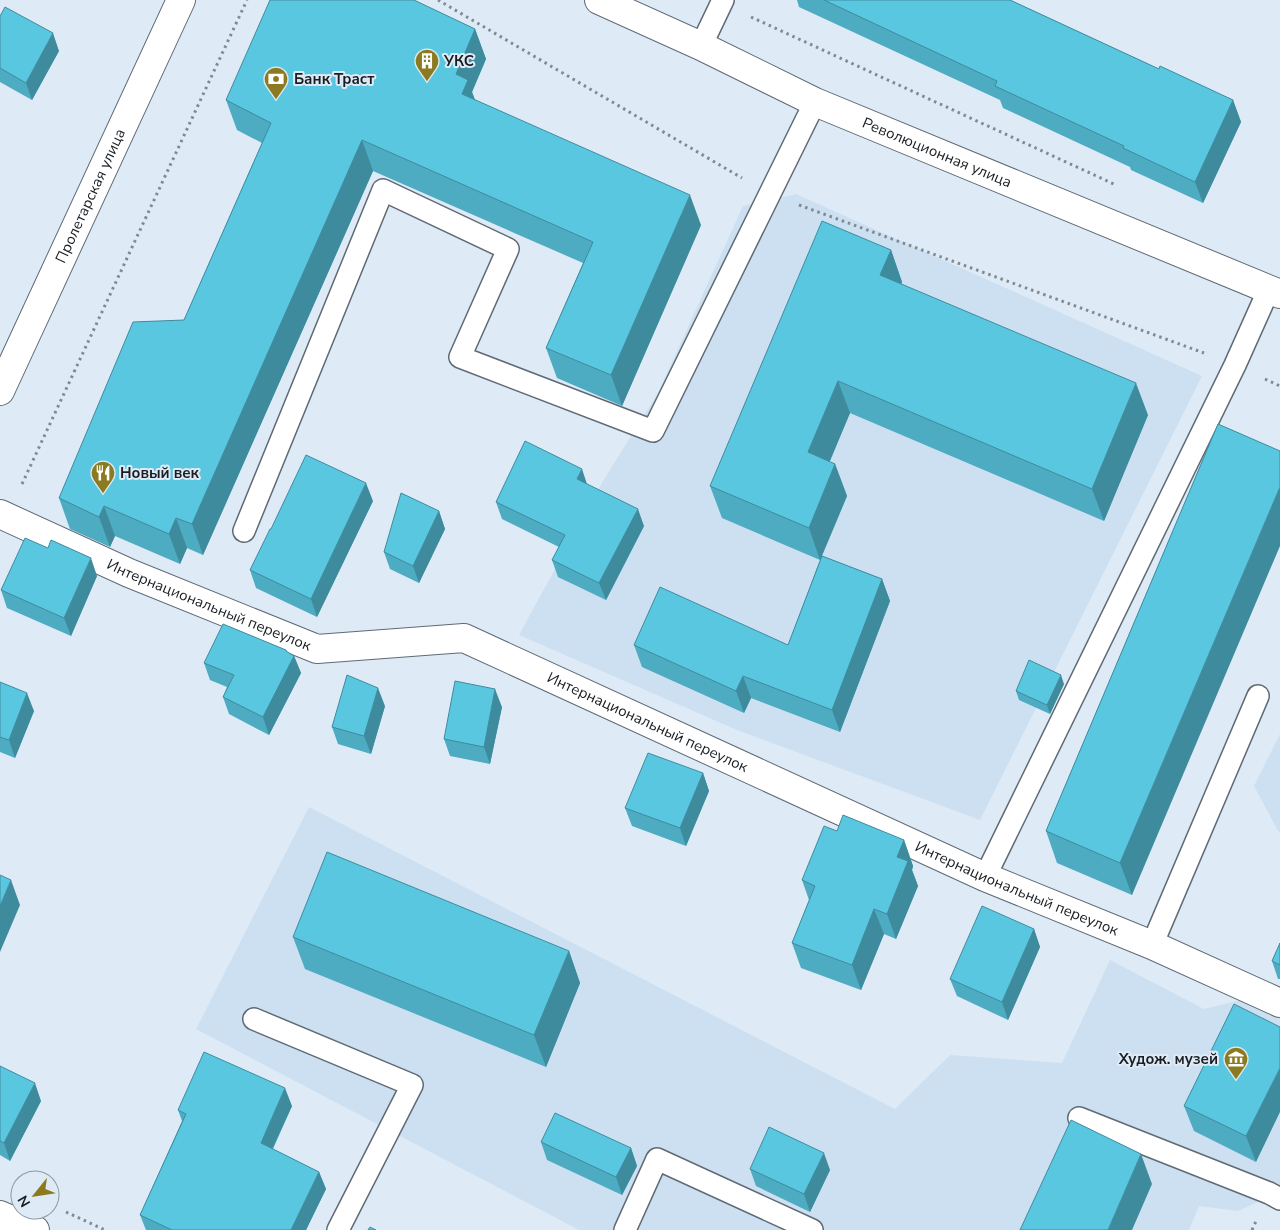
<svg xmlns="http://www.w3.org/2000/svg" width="1280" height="1230" viewBox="0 0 1280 1230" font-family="'Nunito Sans',sans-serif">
  <rect width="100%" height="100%" fill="#deebf7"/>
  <path fill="#cce0f1" d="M 796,194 L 1202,376 L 980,820 L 737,730 L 519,635 L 603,481 L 658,393 L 743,206 Z
    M 1280,734 L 1280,832 L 1278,831 L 1254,786 Z
    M 309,807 L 895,1109 L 950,1055 L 1062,1063 L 1110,960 L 1204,1009 L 1249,998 L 1280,1013 L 1280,1192 L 1238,1211 L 1199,1206 L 1189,1230 L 579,1230 L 196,1029 Z"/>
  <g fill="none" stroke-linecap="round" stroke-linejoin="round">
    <defs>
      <path id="lane" d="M 701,46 L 723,0
        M 244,531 L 383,190 L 508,249 L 460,357 L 653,431 L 815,102
        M 985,877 L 1235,365 L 1269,289
        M 1152,945 L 1258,696
        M 254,1019 L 412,1085 L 338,1230
        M 1079,1118 L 1269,1193 L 1280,1199
        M 625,1230 L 657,1159 L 812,1230"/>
      <g id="street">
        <path id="s1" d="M 599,0 L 701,46 L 815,102 L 1280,294"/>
        <path id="s2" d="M 0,514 L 129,573 L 317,649 L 464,638 L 985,877 L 1152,945 L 1280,1003"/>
        <path d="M 0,1215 L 35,1230"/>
      </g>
      <g id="secondary">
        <path id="s3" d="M 0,391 L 181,0"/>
      </g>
    </defs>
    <use href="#lane" stroke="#5f6a75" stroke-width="24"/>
    <use href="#street" stroke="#5f6a75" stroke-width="30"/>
    <use href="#secondary" stroke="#5f6a75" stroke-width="30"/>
    <path stroke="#818991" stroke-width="3" stroke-dasharray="2.5 4" stroke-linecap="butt" d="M 438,0 L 742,178
      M 751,17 L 1116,185
      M 799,205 L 1204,353
      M 1265,379 L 1280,386
      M 22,484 L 247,0
      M 66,1212 L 105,1230
      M 1252,1230 L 1256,1221"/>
    <use href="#lane" stroke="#fff" stroke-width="21"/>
    <use href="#street" stroke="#fff" stroke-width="28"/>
    <use href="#secondary" stroke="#fff" stroke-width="28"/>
  </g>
  <path fill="#4dabc2" d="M 797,0 L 1010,0 L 1159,69 L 1233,100 L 1241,122 L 1203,203 L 1131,170 L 1130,167 L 1003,108 L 1000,100 L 799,7 Z
    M 0,16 L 59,51 L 32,100 L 0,82 Z
    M 475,29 L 486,59 L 472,92 L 475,100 L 701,225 L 622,406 L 557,378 L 546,348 L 583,263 L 373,171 L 203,555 L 187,548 L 180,564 L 115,536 L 110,547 L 70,529 L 59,498 L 184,320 L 262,143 L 237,130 L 226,100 Z
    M 891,250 L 902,282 L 901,284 L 1148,415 L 1104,521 L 850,413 L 829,462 L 835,464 L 847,496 L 822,556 L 882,579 L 890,601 L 840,732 L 751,698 L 744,713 L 642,667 L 634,645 L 788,645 L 820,560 L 722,518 L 710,486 Z
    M 1218,424 L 1132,895 L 1057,863 L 1046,831 Z
    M 587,484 L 644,526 L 606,600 L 558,577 L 552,560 L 559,547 L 502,519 L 496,502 Z
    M 373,501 L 317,617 L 256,588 L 250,570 Z
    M 439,511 L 445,529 L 419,583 L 390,569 L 384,552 Z
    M 48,548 L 97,576 L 71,636 L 7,608 L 1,590 Z
    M 287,652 L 294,656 L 301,673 L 269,735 L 229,714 L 223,697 L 227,687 L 210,680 L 204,663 Z
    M 0,682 L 34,711 L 15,758 L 0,752 Z
    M 1064,684 L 1050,714 L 1019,700 L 1016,691 Z
    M 385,706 L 371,754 L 338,744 L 332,727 Z
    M 502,707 L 490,764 L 450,756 L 444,739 Z
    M 703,773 L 709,791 L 686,846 L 632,826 L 625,808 Z
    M 837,831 L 904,840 L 913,866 L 912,870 L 918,886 L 896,939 L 884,934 L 861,990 L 801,968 L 792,943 L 809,900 L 802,880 Z
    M 1034,929 L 1040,947 L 1008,1020 L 957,996 L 950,979 Z
    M 293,937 L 569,951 L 580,983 L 546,1067 L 305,969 Z
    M 1280,943 L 1280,979 L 1278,979 L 1272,961 Z
    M 1280,1027 L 1256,1162 L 1194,1131 L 1184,1106 Z
    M 0,1066 L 41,1101 L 10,1161 L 0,1155 Z
    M 292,1106 L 273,1149 L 319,1172 L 326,1189 L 306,1230 L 146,1230 L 140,1215 L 182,1121 L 178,1110 Z
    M 541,1142 L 631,1148 L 637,1166 L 622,1195 L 547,1160 Z
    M 750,1169 L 830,1170 L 810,1212 L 756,1186 Z"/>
  <path fill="#3f8b9e" d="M 475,29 L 486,59 L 472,92 L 479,111 L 462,94 L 456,74 Z
    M 53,33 L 59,51 L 32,100 L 26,83 Z
    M 1233,100 L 1241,122 L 1203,203 L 1195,182 Z
    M 362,140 L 373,171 L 203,555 L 192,524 Z
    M 690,195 L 701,225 L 622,406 L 611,375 Z
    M 891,250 L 902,282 L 892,307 L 880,275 Z
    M 838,381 L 850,413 L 820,485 L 808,452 Z
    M 1136,383 L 1148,415 L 1104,521 L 1092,489 Z
    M 835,464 L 847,496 L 820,560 L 809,528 Z
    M 582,469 L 588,487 L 577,479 Z
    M 366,483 L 373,501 L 317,617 L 311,599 Z
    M 1280,487 L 1280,546 L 1132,895 L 1120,863 Z
    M 104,506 L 115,536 L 110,547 L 99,517 Z
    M 638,509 L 644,526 L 606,600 L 599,583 Z
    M 439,511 L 445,529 L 419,583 L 413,566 Z
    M 176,518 L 187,548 L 180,564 L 169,534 Z
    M 91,558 L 97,576 L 71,636 L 64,618 Z
    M 882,579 L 890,601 L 840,732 L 832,710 Z
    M 286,650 L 291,663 L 294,656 L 301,673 L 269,735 L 263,717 Z
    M 1061,675 L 1064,684 L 1050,714 L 1047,705 Z
    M 743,676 L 751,698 L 744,713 L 736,691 Z
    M 378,688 L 385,706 L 371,754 L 364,736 Z
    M 495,689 L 502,707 L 490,764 L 484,747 Z
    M 27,693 L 34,711 L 15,758 L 9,740 Z
    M 703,773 L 709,791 L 686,846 L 680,828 Z
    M 904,840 L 913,866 L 912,870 L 918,886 L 896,939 L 887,914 L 897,857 Z
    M 11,880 L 20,905 L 0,952 L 0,906 Z
    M 874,909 L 884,934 L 861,990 L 852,965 Z
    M 1034,929 L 1040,947 L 1008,1020 L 1002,1002 Z
    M 569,951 L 580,983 L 546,1067 L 534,1035 Z
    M 1280,1068 L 1280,1112 L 1256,1162 L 1246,1136 Z
    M 35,1083 L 41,1101 L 10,1161 L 4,1143 Z
    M 285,1088 L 292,1106 L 267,1160 L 261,1143 Z
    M 631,1148 L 637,1166 L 622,1195 L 616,1177 Z
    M 824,1153 L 830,1170 L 810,1212 L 804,1194 Z
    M 1141,1154 L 1152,1184 L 1132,1230 L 1108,1230 Z
    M 319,1172 L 326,1189 L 306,1230 L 291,1230 Z"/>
  <path fill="#5ac7e1" stroke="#3f8b9e" d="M 270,0 L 414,0 L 475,29 L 456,74 L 468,80 L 462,94 L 690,195 L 611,375 L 546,348 L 593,242 L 362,140 L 192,524 L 176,518 L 169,534 L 104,506 L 99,517 L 59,498 L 133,322 L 184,320 L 271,123 L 226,100 Z
    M 824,0 L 1010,0 L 1159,69 L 1160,66 L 1233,100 L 1195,182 L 1123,148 L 1124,146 L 995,86 L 997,81 Z
    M 5,7 L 53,33 L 26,83 L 0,68 L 0,16 Z
    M 822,221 L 891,250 L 880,275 L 1136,383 L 1092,489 L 838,381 L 808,452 L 835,464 L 809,528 L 710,486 Z
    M 1218,424 L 1280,451 L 1280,487 L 1120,863 L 1046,831 Z
    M 525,441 L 582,469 L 577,479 L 638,509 L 599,583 L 552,560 L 565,535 L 496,502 Z
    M 306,455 L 366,483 L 311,599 L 250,570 L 270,529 L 271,529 Z
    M 401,493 L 439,511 L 413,566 L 384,552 Z
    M 25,538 L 48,548 L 51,540 L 91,558 L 64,618 L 1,590 Z
    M 822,556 L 882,579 L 832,710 L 743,676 L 736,691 L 634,645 L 660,587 L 788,645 Z
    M 223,624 L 286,650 L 286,651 L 294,656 L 263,717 L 223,697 L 234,675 L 204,663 Z
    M 1029,660 L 1061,675 L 1047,705 L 1016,691 Z
    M 347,675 L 378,688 L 364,736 L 332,727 Z
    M 455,681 L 495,689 L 484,747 L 444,739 Z
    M 0,682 L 27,693 L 9,740 L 0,737 Z
    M 648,753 L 703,773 L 680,828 L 625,808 Z
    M 843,815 L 904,840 L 897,857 L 908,861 L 887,914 L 874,909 L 852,965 L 792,943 L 815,886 L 802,880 L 824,826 L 837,831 Z
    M 327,852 L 569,951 L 534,1035 L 293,937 Z
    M 0,875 L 11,880 L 0,906 Z
    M 982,906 L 1034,929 L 1002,1002 L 950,979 Z
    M 1280,943 L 1280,965 L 1272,961 Z
    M 1234,1004 L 1280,1027 L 1280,1068 L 1246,1136 L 1184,1106 Z
    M 204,1052 L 285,1088 L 261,1143 L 319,1172 L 291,1230 L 172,1230 L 140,1215 L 186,1114 L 178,1110 Z
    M 0,1066 L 35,1083 L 4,1143 L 0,1141 Z
    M 555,1113 L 631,1148 L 616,1177 L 541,1142 Z
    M 1071,1120 L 1141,1154 L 1108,1230 L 1020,1230 Z
    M 769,1127 L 824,1153 L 804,1194 L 750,1169 Z
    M 370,1227 L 376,1230 L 368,1230 Z"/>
  <defs>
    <symbol id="building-pin" viewBox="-11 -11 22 30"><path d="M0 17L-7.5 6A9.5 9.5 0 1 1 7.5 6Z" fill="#8b7a20" stroke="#deebf7"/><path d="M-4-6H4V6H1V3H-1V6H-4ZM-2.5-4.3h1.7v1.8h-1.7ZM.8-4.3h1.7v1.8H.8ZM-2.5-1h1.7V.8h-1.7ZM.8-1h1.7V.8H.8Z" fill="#fff"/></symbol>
    <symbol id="bank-pin" viewBox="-11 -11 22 30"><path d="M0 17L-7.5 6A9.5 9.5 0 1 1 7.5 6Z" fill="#8b7a20" stroke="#deebf7"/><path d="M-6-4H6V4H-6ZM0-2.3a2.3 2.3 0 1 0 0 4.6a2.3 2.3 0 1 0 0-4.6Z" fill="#fff"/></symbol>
    <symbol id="restaurant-pin" viewBox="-11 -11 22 30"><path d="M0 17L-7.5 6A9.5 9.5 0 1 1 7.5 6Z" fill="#8b7a20" stroke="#deebf7"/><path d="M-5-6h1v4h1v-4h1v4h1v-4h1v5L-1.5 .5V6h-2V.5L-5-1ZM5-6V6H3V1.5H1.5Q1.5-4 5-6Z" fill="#fff"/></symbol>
    <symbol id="museum-pin" viewBox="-11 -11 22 30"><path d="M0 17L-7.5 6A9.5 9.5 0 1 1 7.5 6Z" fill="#8b7a20" stroke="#deebf7"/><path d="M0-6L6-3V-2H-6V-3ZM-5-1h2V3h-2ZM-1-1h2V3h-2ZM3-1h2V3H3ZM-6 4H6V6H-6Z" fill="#fff"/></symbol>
  </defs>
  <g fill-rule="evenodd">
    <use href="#building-pin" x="413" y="47" width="28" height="38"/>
    <use href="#bank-pin" x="262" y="65" width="28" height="38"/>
    <use href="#restaurant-pin" x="89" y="459" width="28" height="38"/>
    <use href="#museum-pin" x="1222" y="1045" width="28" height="38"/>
  </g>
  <g text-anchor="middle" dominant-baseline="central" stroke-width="4" stroke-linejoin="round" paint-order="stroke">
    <g font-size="15" font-weight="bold" fill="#1a1e22" stroke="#deebf7" text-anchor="start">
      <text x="444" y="61">УКС</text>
      <text x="294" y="79">Банк Траст</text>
      <text x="120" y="473">Новый век</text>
      <text x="1218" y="1059" text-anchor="end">Худож. музей</text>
    </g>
    <g font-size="15" fill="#1a1e22" stroke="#deebf7">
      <text stroke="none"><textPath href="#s1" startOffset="371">Революционная улица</textPath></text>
      <text stroke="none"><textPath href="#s3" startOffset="215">Пролетарская улица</textPath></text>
      <text stroke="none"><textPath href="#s2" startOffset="228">Интернациональный переулок</textPath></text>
      <text stroke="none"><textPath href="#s2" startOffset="694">Интернациональный переулок</textPath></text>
      <text stroke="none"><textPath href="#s2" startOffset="1099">Интернациональный переулок</textPath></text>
    </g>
  </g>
  <g transform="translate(35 1195) rotate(240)"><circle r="24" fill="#deebf7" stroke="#9099a2"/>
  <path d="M0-4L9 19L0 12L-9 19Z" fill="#8b7a20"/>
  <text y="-8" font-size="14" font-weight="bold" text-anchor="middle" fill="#1a1e22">N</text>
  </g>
</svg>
